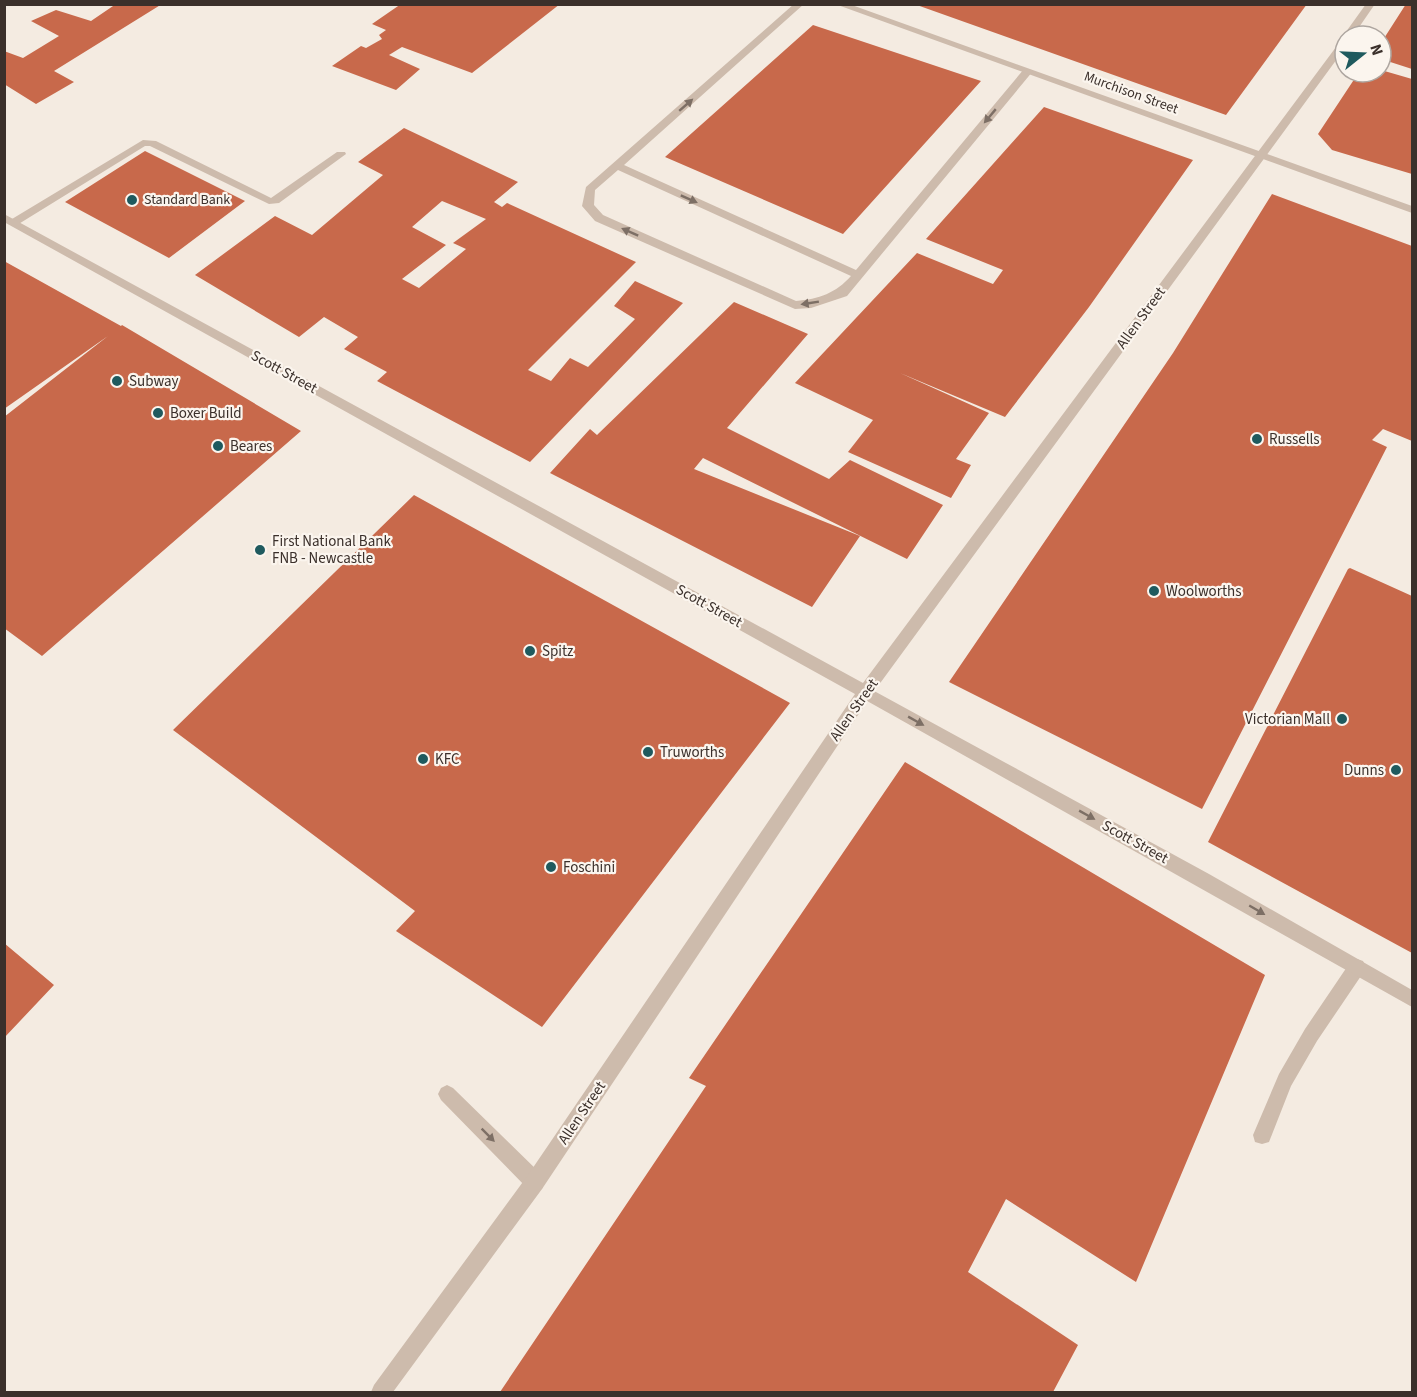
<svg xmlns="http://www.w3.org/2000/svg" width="1417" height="1397" viewBox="0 0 1417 1397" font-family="'Source Sans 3',sans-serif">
  <rect width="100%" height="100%" fill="#f4ebe1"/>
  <path fill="#c8694b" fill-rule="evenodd" d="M 116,4 L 162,4 L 54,71 L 74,82 L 36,104 L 4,84 L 4,51 L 23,58 L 59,36 L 31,21 L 56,10 L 91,21 Z
    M 401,4 L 560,4 L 472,73 L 402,47 L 389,55 L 420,69 L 396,90 L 332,66 L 361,46 L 366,48 L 382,39 L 379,35 L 386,30 L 372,24 Z
    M 914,4 L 1307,4 L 1226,115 Z
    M 1406,4 L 1412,4 L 1412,69 L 1381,59 L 1381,43 Z
    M 813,25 L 981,81 L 843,234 L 665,157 Z
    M 1381,70 L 1412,79 L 1412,174 L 1332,150 L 1318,134 L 1359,72 L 1381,72 Z
    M 1044,107 L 1193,160 L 1089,307 L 1005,417 L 900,373 L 989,413 L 956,459 L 971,465 L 951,498 L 848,452 L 873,420 L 795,383 L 917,253 L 993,284 L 1003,270 L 926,239 Z
    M 404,128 L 518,182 L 494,202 L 502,207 L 507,203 L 636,262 L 528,370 L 551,381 L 570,358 L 588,367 L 635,319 L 614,306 L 635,281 L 683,303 L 530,462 L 377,381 L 387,372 L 344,349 L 358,337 L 324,317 L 299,337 L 195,275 L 275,216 L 312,235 L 383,175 L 358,162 ZM 442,201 L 486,219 L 453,243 L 466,249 L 419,288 L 402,279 L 446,245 L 412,227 Z
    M 145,151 L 245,201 L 169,258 L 65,202 Z
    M 1272,194 L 1412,246 L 1412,441 L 1383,429 L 1372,440 L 1387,447 L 1202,809 L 949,682 L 1173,353 Z
    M 4,261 L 121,326 L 122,325 L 301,431 L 42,656 L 4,628 L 4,417 L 108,336 L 4,409 Z
    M 734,302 L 808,334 L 727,428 L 829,479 L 850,460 L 943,505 L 907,559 L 703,458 L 694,469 L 860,536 L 812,607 L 550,473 L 590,429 L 597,435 Z
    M 414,495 L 790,703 L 542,1027 L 396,931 L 415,911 L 173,730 Z
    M 1350,568 L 1412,596 L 1412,953 L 1208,842 L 1348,569 Z
    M 905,762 L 1265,975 L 1136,1282 L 1006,1199 L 968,1272 L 1078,1345 L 1053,1392 L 500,1392 L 706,1086 L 689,1078 Z
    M 4,943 L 54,985 L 4,1038 Z"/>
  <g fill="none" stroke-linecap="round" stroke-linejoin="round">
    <path fill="#cdbbac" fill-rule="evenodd" d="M 794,4 L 804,4 L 624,165 L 856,270 L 1024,69 L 1033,71 L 847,296 L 811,308 L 795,309 L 595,221 L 582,206 L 586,187 ZM 618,170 L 851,276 C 836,293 819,299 796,301 L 603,215 L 594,205 L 595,190 Z
      M 143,140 L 156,141 L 271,198 L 337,152 L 345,152 L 346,154 L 279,203 L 269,204 L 150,146 L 145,146 L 17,225 L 13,226 L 7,222 Z
      M 1357,959 L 1363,961 L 1366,967 L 1363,973 L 1317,1041 L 1291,1086 L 1269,1142 L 1262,1144 L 1255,1142 L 1253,1135 L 1279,1074 L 1305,1029 L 1351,961 Z
      M 447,1085 L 453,1088 L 542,1175 L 544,1182 L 542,1189 L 535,1191 L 528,1189 L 441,1100 L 438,1094 L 441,1088 Z"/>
    <path fill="#cdbbac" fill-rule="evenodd" d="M 835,4 L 849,4 L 1412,206 L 1412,213 Z
      M 865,686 L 1209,874 L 1412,990 L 1412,1007 L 860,697 L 858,692 L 860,687 Z"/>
    <path fill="#cdbbac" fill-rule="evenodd" d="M 1366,4 L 1375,4 L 1353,36 L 1345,36 L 1345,48 L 870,697 L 542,1189 L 393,1392 L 371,1392 L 374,1385 L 528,1175 L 855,694 L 4,222 L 4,214 L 863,683 L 1342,39 L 1345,38 L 1343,36 Z"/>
  </g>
  <defs><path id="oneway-solid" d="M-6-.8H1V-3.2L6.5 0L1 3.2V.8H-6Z" transform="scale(1.5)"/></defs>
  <g fill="#7d6f65">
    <use href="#oneway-solid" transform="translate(686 105) rotate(-41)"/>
    <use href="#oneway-solid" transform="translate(990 116) rotate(130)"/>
    <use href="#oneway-solid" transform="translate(689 199) rotate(24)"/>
    <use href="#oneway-solid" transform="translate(630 232) rotate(-156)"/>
    <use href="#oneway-solid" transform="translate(810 303) rotate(171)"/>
    <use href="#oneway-solid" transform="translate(916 721) rotate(29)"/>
    <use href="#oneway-solid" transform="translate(1087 815) rotate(29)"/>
    <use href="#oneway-solid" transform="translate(1257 910) rotate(30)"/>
    <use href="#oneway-solid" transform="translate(488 1135) rotate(45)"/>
  </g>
  <g fill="#1f5a5e" stroke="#fbf5ee" stroke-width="2">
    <circle cx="132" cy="200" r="6"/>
    <circle cx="117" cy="381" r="6"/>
    <circle cx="158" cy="413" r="6"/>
    <circle cx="1257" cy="439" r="6"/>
    <circle cx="218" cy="446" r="6"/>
    <circle cx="260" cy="550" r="6"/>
    <circle cx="1154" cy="591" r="6"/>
    <circle cx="530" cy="651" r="6"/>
    <circle cx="1342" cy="719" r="6"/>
    <circle cx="648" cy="752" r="6"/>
    <circle cx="423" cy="759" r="6"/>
    <circle cx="1396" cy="770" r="6"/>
    <circle cx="551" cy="867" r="6"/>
  </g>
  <g text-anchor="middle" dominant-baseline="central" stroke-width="4.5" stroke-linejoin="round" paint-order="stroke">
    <g font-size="14" fill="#3b302b" stroke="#fbf5ee">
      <text transform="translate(1131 93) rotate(20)">Murchison Street</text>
    </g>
    <g font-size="14" fill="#3b302b" stroke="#fbf5ee" text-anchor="start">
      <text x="144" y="200">Standard Bank</text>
    </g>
    <g font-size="15" fill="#3b302b" stroke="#fbf5ee">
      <text transform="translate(1141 318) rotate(-54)">Allen Street</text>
      <text transform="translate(284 372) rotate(29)">Scott Street</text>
      <text transform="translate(709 606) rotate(29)">Scott Street</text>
      <text transform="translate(854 710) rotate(-55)">Allen Street</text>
      <text transform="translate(1135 842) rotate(29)">Scott Street</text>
      <text transform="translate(582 1113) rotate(-56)">Allen Street</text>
    </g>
    <g font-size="15" fill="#3b302b" stroke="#fbf5ee" text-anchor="start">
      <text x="129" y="381">Subway</text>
      <text x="170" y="413">Boxer Build</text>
      <text x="1269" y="439">Russells</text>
      <text x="230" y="446">Beares</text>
      <text x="272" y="541">First National Bank<tspan x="272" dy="17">FNB - Newcastle</tspan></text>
      <text x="1166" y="591">Woolworths</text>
      <text x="542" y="651">Spitz</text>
      <text x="1330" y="719" text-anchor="end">Victorian Mall</text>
      <text x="660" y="752">Truworths</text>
      <text x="435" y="759">KFC</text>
      <text x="1384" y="770" text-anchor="end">Dunns</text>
      <text x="563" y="867">Foschini</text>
    </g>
  </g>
  <rect width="1417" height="1397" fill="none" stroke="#3b302b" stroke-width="12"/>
  <g transform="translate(1363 54) rotate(72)"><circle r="28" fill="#fbf5ee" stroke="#aea6a0" stroke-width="1.5"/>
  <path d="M0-4.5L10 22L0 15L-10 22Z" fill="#1f5a5e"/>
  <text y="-9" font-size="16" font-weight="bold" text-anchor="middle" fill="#3b302b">N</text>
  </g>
</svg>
